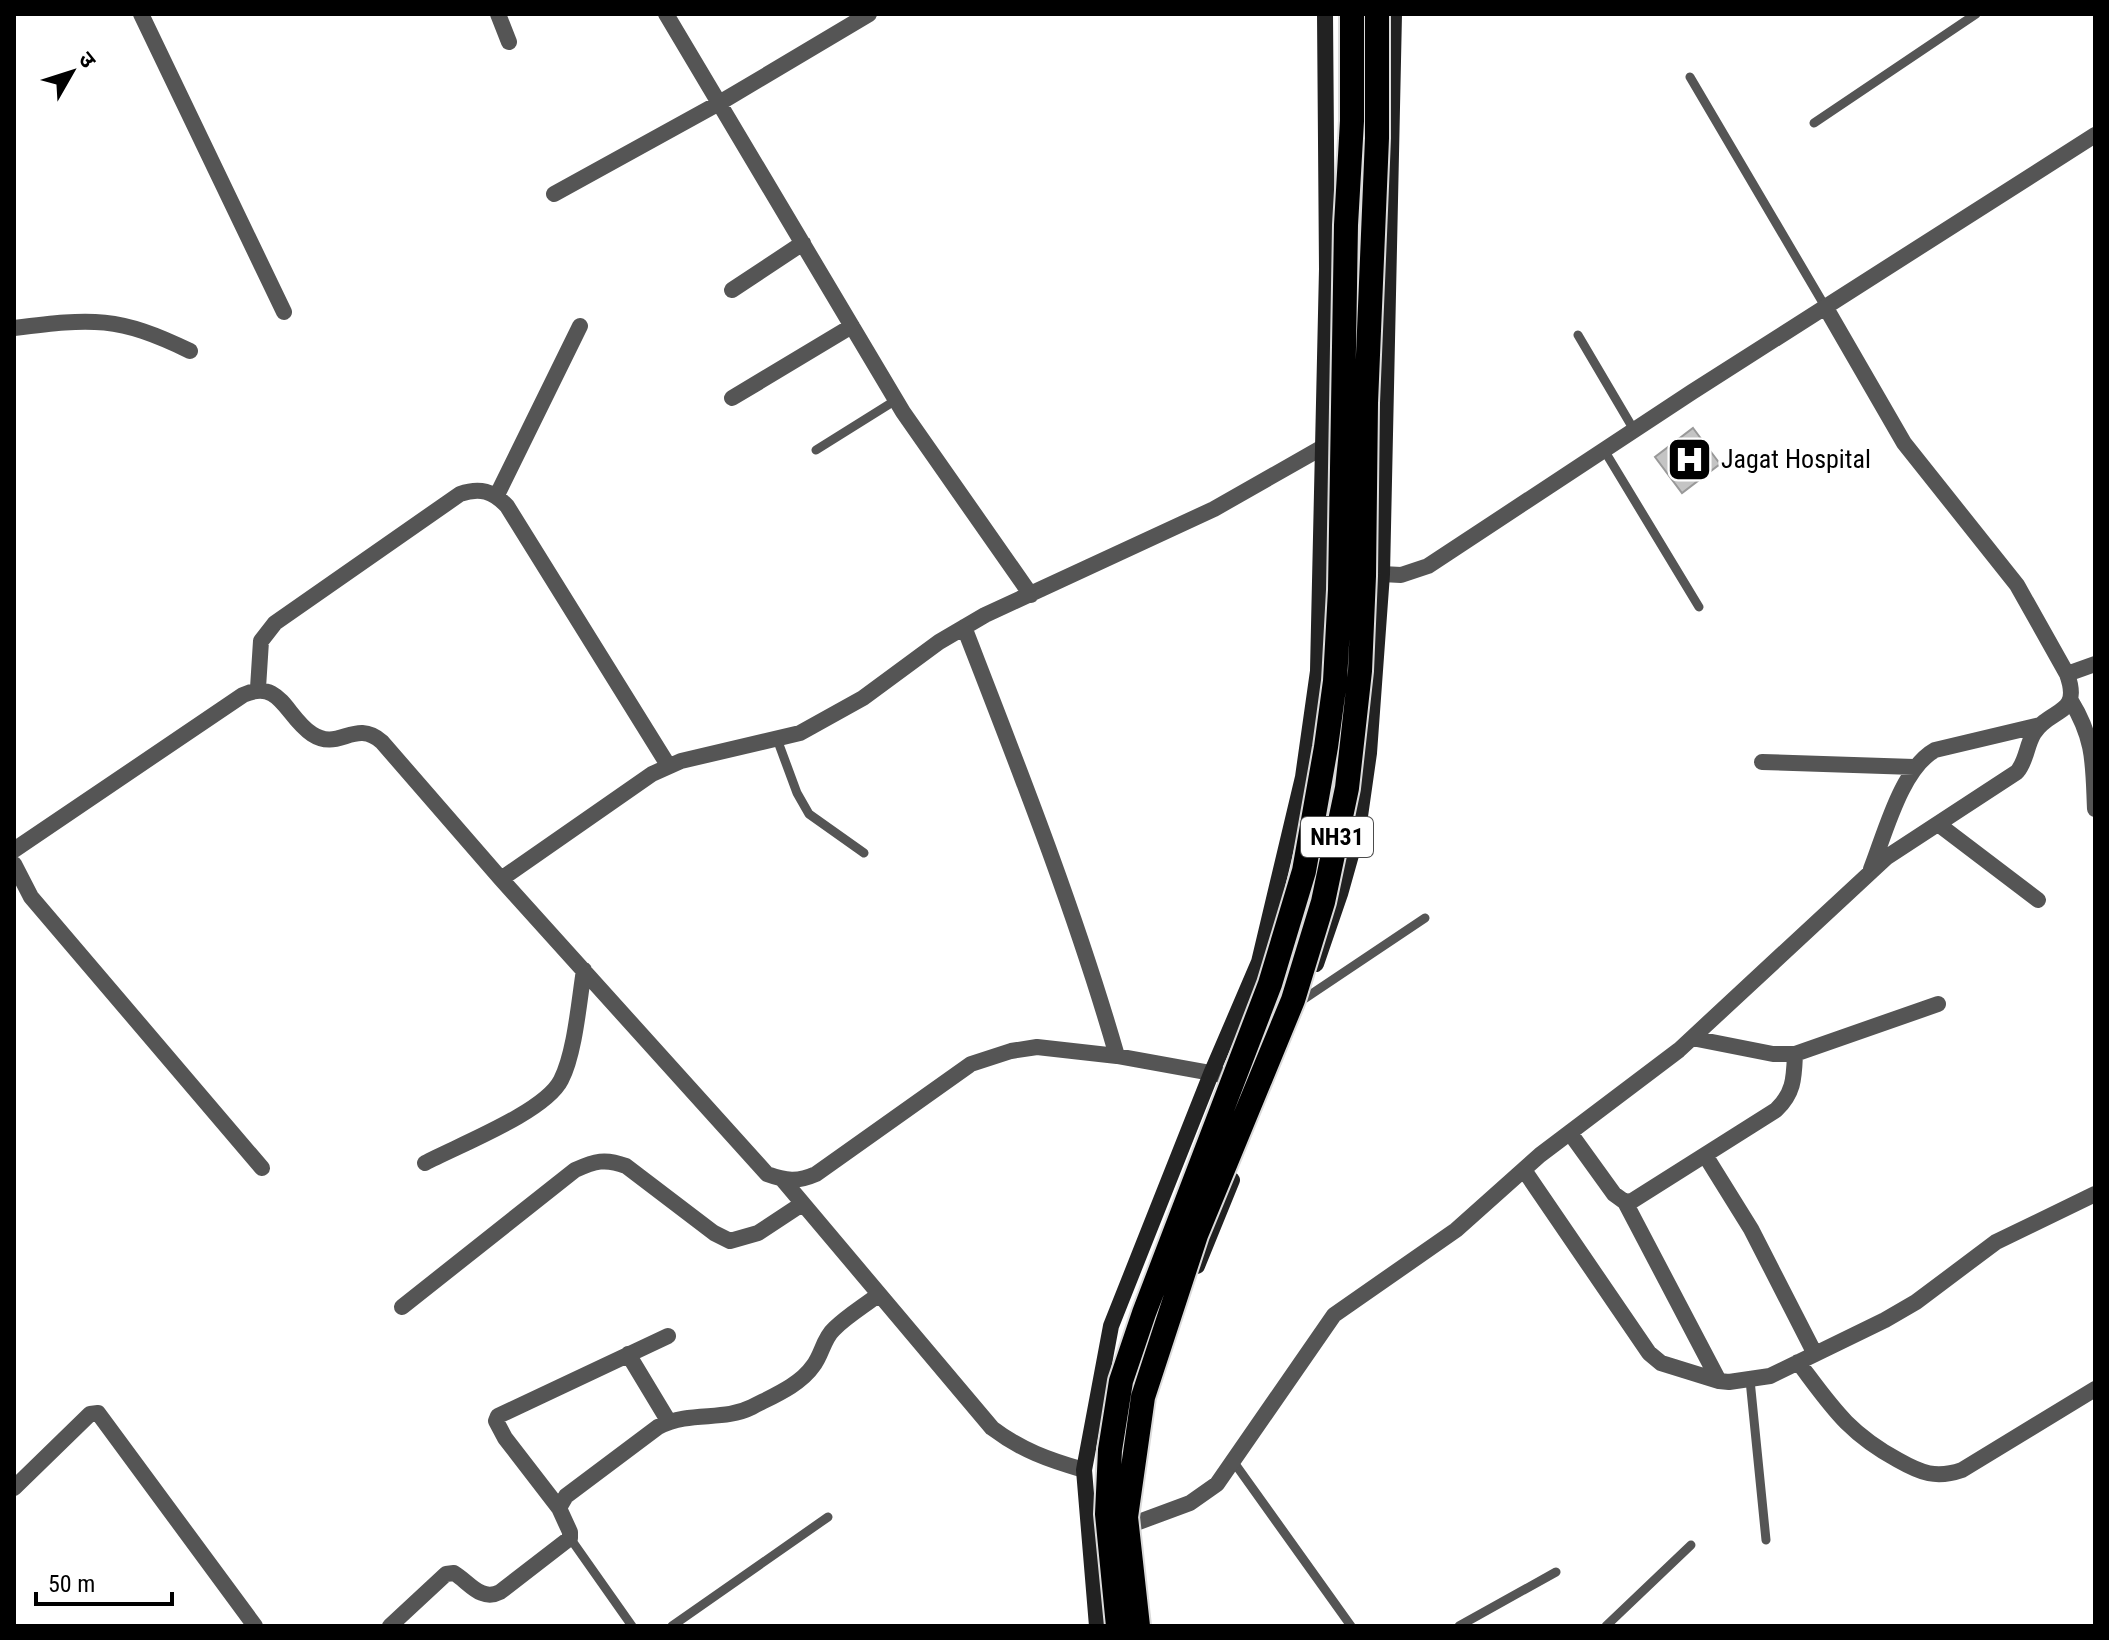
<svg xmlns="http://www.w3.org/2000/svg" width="2109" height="1640" viewBox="0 0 2109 1640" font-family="'Roboto Condensed','Noto Sans Devanagari',sans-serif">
  <rect width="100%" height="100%" fill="#fff"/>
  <path fill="#c4c4c4" stroke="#999" stroke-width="2" d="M 1693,428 L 1720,464 L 1682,493 L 1655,457 Z"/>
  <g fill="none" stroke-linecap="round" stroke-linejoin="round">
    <path stroke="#555" stroke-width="9" d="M 1690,77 L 1826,308
      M 1814,123 L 1976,14
      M 1578,335 L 1634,430
      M 816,450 L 896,400
      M 1604,450 L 1699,607
      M 777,739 L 797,793 L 809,814 L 864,853
      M 1304,999 L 1425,918
      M 1750,1380 L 1766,1540
      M 1233,1461 L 1351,1626
      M 570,1538 L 632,1626
      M 672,1626 L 828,1517
      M 1459,1626 L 1556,1572
      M 1606,1626 L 1691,1545"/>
    <path stroke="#555" stroke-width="16" d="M 141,14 L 284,312
      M 498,14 L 509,42
      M 666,14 L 903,412 L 1031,595
      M 554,194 L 721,102 L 869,14
      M 732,290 L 803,243
      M 14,328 C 93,318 118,316 190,351
      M 732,398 L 852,326
      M 497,495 L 580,326
      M 1382,574 L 1401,575 L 1428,566 L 1692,392 L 2095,135
      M 964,627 C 1019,769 1075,910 1117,1056
      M 2067,674 L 2095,664
      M 258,688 L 261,641 L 275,623 L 460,494 C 480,487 493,491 507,506 L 668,765
      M 2071,701 C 2095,740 2093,765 2095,809
      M 1762,762 L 1914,767
      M 1938,824 L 2038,900
      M 14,850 L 243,695 C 281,678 285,716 312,734 C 339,752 355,718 382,742 L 501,879 L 767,1174 C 786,1181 798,1182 816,1174 L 971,1064 L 1011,1051 L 1037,1047 L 1117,1056 L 1222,1075
      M 14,864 L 31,897 L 262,1168
      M 1871,869 C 1885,834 1901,769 1935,750 L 2040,725
      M 501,879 L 652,774 L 681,761 L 800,733 L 863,698 L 939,642 L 985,615 L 1214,509 L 1323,447
      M 1692,1038 L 1773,1054 L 1795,1054 L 1938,1004
      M 1570,1133 L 1614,1194 L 1625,1202 L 1632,1201 L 1776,1110 C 1794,1093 1794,1078 1795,1054
      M 1705,1155 L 1751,1229 L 1815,1354
      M 425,1163 C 459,1145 545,1112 561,1080 C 575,1053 579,1001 584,970
      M 1524,1170 L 1649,1353 L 1661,1363 L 1719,1381 L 1729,1382 L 1770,1376 L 1885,1320 L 1916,1302 L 1996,1242 L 2095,1194
      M 783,1180 L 992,1428 C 1021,1450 1049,1460 1084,1470
      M 1625,1202 L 1719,1381
      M 402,1307 L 575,1170 C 595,1161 605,1158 626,1166 L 714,1233 L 730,1241 L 758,1233 L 802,1204
      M 628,1354 L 669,1422
      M 1798,1362 C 1832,1407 1847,1432 1898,1460 C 1921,1473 1936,1479 1962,1470 L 2095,1389
      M 14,1488 L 90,1414 L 98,1413 L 255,1626
      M 559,1508 L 505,1438 L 496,1421 L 498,1416 L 668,1336
      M 1136,1523 L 1190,1503 L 1217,1484 L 1334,1315 L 1456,1230 L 1540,1155 L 1679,1050 L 1887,857 L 2017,772 C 2027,760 2026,746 2034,733 C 2051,707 2082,716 2067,674 L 2017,585 L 1904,443 L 1826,308
      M 390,1626 L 446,1574 L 454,1573 C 469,1582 481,1602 500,1592 L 570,1538 L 570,1532 L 559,1508 L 566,1496 L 658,1427 C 692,1410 722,1422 752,1407 C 773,1396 800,1385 813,1366 C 822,1355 823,1339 834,1329 C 847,1316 864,1306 878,1295"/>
    <path stroke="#222" stroke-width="16" d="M 1316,964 L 1340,894 L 1358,830 L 1369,753 L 1382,574 L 1394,14
      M 1197,1266 L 1232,1180
      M 1097,1626 L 1084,1470 L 1111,1326 L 1211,1074 L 1259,962 L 1303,777 L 1318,671 L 1327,269 L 1325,14"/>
    <defs>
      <path id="highway-bridge" d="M 1118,1626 L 1107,1514 L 1110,1450 L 1121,1381 L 1144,1313 L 1270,984 L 1304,871 L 1326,747 L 1335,681 L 1340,590 L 1346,225 L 1352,121 L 1352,14
        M 1138,1626 L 1126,1517 L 1143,1397 L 1196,1235 L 1293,1000 L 1323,902 L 1347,788 L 1360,671 L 1364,576 L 1366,403 L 1377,138 L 1377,14"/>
    </defs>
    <use href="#highway-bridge" stroke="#dbdbdb" stroke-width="28" stroke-linecap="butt"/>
    <use href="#highway-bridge" stroke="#000" stroke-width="24"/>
  </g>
  <defs>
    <symbol id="hospital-square" viewBox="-11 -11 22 22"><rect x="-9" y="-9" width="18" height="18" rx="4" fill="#000" stroke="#fff"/><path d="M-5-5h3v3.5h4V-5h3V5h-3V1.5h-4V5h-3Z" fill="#fff"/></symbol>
  </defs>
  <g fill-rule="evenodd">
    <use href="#hospital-square" x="1664" y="434" width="51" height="51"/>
  </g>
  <g text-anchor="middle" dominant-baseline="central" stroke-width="7" stroke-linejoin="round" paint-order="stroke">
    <rect fill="#fff" stroke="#4c4c4c" stroke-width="2" x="1301" y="817" width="72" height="40" rx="6"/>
    <g font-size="24" font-weight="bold" fill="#000">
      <text x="1337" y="837">NH31</text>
    </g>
    <g font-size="26" fill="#000" stroke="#fff" text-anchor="start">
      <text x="1721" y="459">Jagat Hospital</text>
    </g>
  </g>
  <rect width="2109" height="1640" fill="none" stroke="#000000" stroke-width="32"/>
  <g transform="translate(72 72) rotate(51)" stroke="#ffffff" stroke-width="6" paint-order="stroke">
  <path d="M0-6L14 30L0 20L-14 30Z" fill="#000000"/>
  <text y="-12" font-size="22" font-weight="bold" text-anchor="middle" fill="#000000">उ</text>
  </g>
  <path d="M36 1592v12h136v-12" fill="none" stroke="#000000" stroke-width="4"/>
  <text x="48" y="1592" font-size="24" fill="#000000" stroke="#ffffff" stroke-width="6" paint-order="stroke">50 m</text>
</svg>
